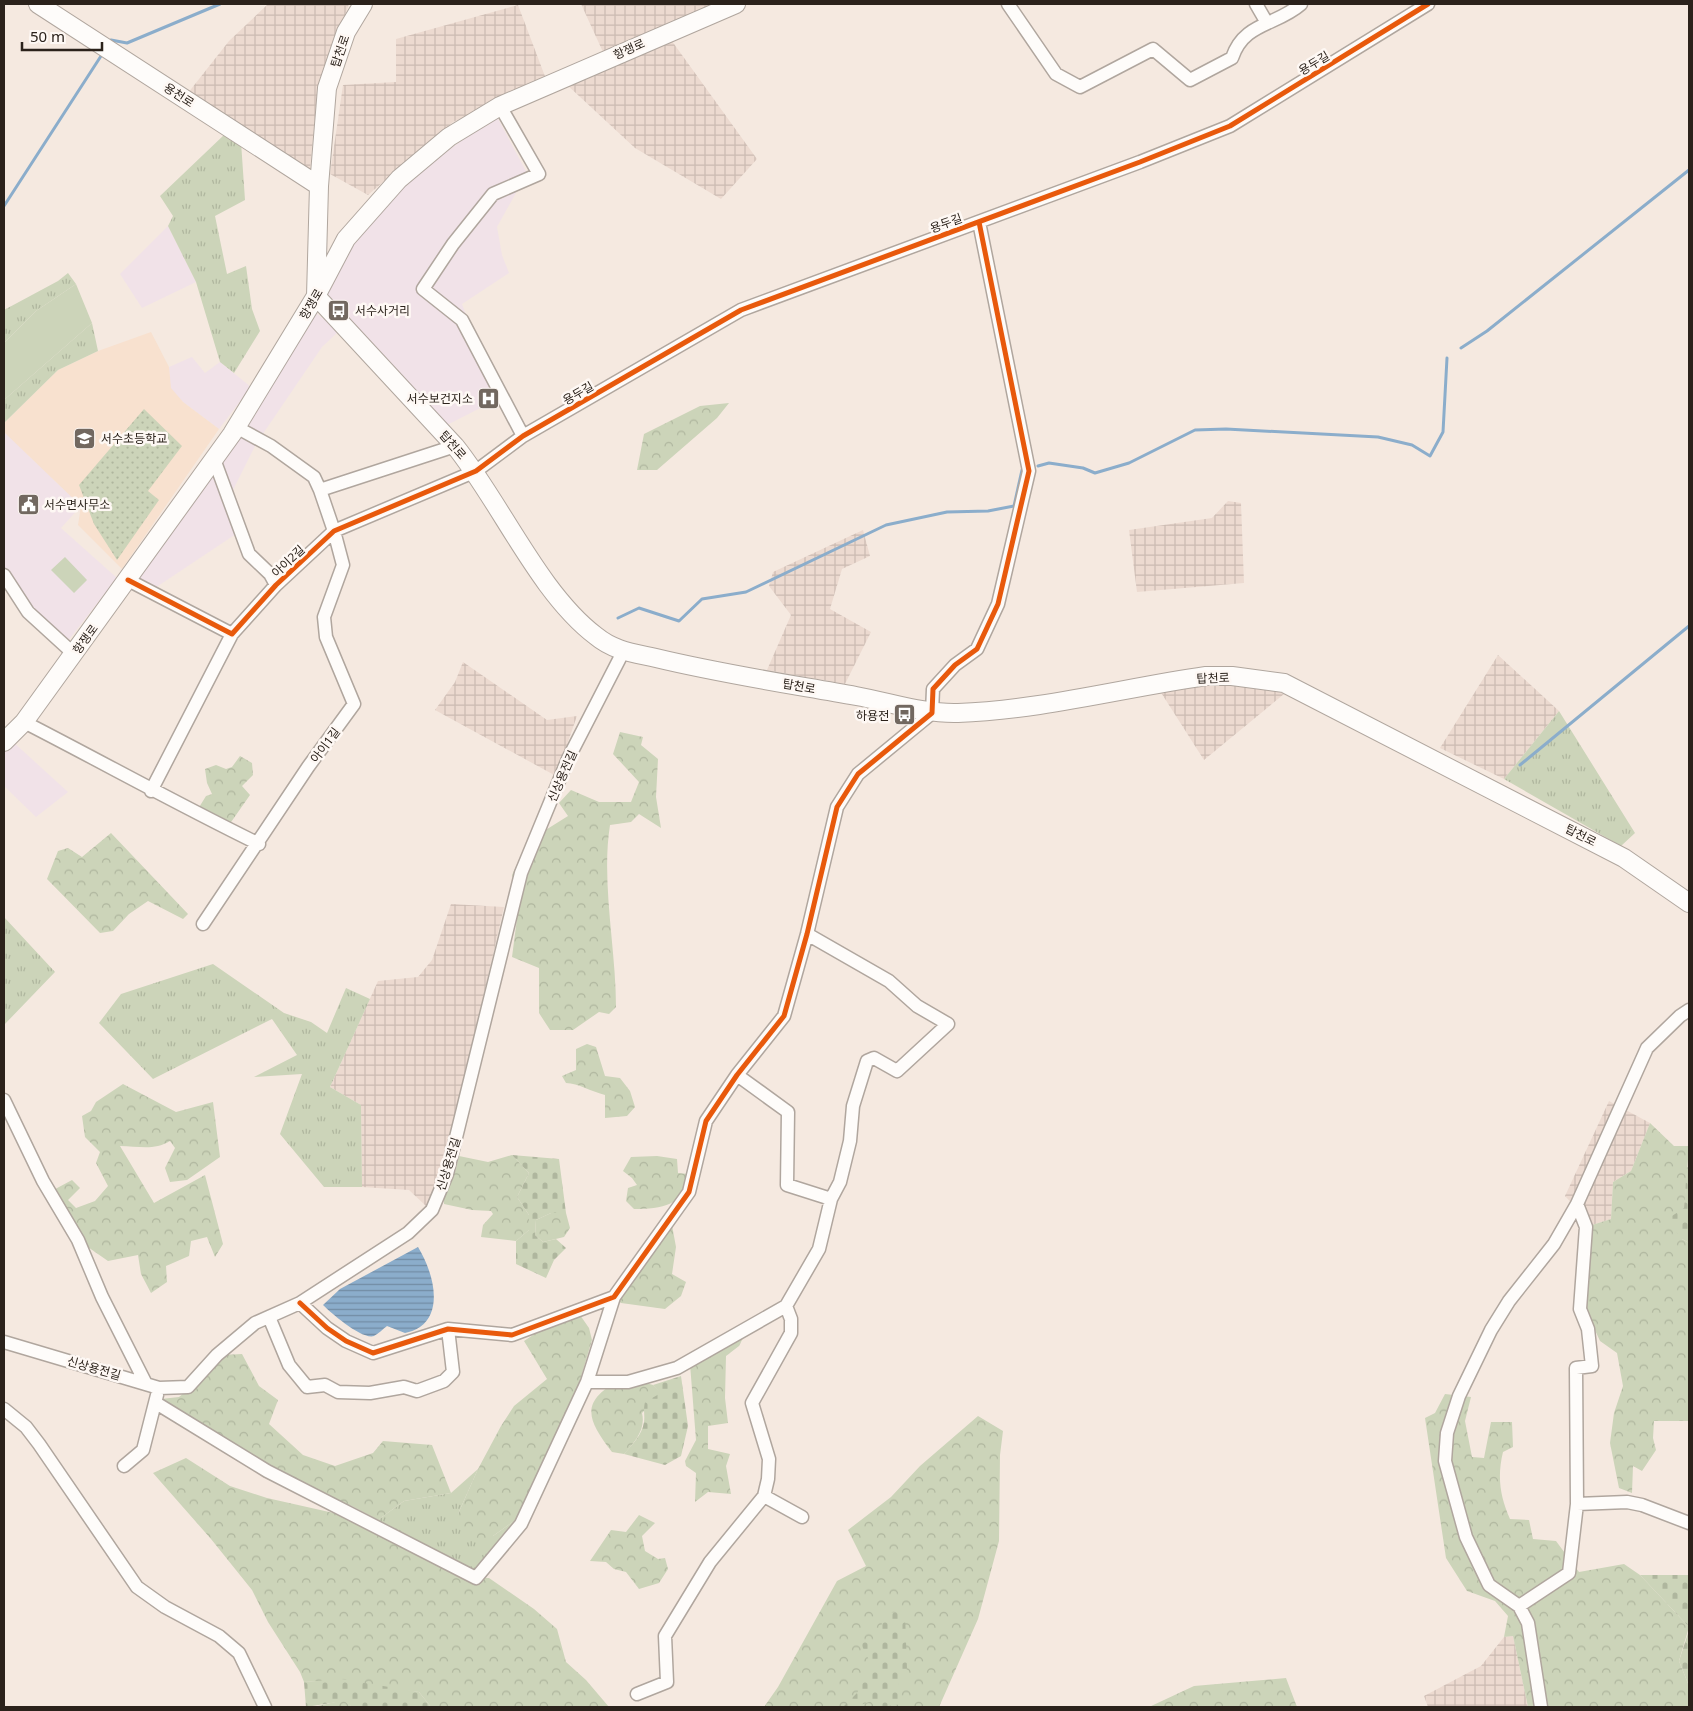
<svg xmlns="http://www.w3.org/2000/svg" width="1693" height="1711" viewBox="0 0 1693 1711" font-family="'Noto Sans','Noto Sans KR',sans-serif">
  <defs>
    <pattern id="industrial-grid" width="8" height="8" patternUnits="userSpaceOnUse" patternTransform="scale(1.25)"><rect width="8" height="8" fill="#ecdad0"/><path d="M0 4h8M4 0v8" fill="none" stroke="#cbbbb2"/></pattern>
    <pattern id="grass-tufts" width="24" height="20" patternUnits="userSpaceOnUse" patternTransform="scale(1.25)"><rect width="24" height="20" fill="#ccd4b9"/><path d="M3 7l-1-3M5 7V3M7 7l1-3M15 17l-1-3M17 17v-4M19 17l1-3" fill="none" stroke="#afb69e"/></pattern>
    <pattern id="forest-crowns" width="20" height="18" patternUnits="userSpaceOnUse" patternTransform="scale(1.25)"><rect width="20" height="18" fill="#ccd4b9"/><path d="M2 6a3 3 0 1 1 6 0M12 15a3 3 0 1 1 6 0" fill="none" stroke="#afb69e"/></pattern>
    <pattern id="cemetery-stones" width="16" height="16" patternUnits="userSpaceOnUse" patternTransform="scale(1.25)"><rect width="16" height="16" fill="#ccd4b9"/><path d="M2 7V4a2 2 0 0 1 4 0v3zM10 15v-3a2 2 0 0 1 4 0v3z" fill="#afb69e"/></pattern>
    <pattern id="park-dots" width="8" height="8" patternUnits="userSpaceOnUse" patternTransform="scale(1.25)"><rect width="8" height="8" fill="#ccd4b9"/><path d="M2 2h.1M6 6h.1" fill="none" stroke="#afb69e" stroke-width="1.8" stroke-linecap="round"/></pattern>
    <pattern id="water-rules" width="6" height="5" patternUnits="userSpaceOnUse" patternTransform="scale(1.25)"><rect width="6" height="5" fill="#8badcb"/><path d="M0 2.5h6" fill="none" stroke="#728ca4"/></pattern>
  </defs>
  <rect width="100%" height="100%" fill="#f5e9e0"/>
  <path fill="#f1e2e8" d="M 496,115 L 527,173 L 497,227 L 502,255 L 509,273 L 462,304 L 498,399 L 445,426 L 322,296 L 343,253 L 391,193 Z
    M 168,226 L 196,282 L 142,308 L 120,274 Z
    M 312,310 L 339,331 L 322,347 L 256,444 L 225,506 L 236,534 L 155,588 L 138,578 Z
    M 192,357 L 205,373 L 220,362 L 251,387 L 219,429 L 183,402 L 170,388 L 169,367 Z
    M 4,432 L 81,506 L 61,528 L 117,578 L 67,642 L 30,608 L 4,568 Z
    M 11,740 L 68,792 L 36,817 L 4,786 L 4,747 Z"/>
  <path fill="url(#industrial-grid)" d="M 268,4 L 349,4 L 317,94 L 310,169 L 188,93 L 229,41 Z
    M 581,4 L 722,4 L 603,52 Z
    M 518,5 L 546,79 L 453,122 L 368,195 L 330,174 L 343,85 L 396,82 L 396,39 Z
    M 669,37 L 757,159 L 721,199 L 635,148 L 565,83 Z
    M 1228,501 L 1241,503 L 1244,583 L 1137,592 L 1129,530 L 1212,518 Z
    M 863,530 L 870,556 L 842,569 L 830,609 L 871,632 L 845,684 L 767,670 L 791,615 L 769,586 L 773,572 Z
    M 1498,655 L 1559,711 L 1504,779 L 1440,748 Z
    M 463,662 L 547,720 L 577,716 L 556,776 L 435,710 L 455,682 Z
    M 1196,683 L 1256,685 L 1284,694 L 1204,760 L 1160,691 Z
    M 451,904 L 504,907 L 460,1097 L 439,1176 L 426,1206 L 409,1190 L 362,1187 L 361,1105 L 330,1087 L 378,981 L 418,977 L 432,960 Z
    M 1609,1101 L 1650,1123 L 1631,1171 L 1613,1182 L 1611,1219 L 1592,1225 L 1565,1196 Z
    M 1513,1636 L 1528,1707 L 1428,1707 L 1424,1696 L 1481,1666 L 1504,1637 Z"/>
  <path fill="#f8e1cf" d="M 151,332 L 169,367 L 171,388 L 183,402 L 219,429 L 122,569 L 78,525 L 81,506 L 4,432 L 4,423 L 58,370 L 98,351 Z"/>
  <path fill="url(#grass-tufts)" d="M 225,134 L 241,142 L 245,200 L 215,216 L 227,274 L 246,266 L 252,309 L 260,331 L 234,373 L 220,362 L 196,282 L 168,226 L 173,216 L 160,196 Z
    M 68,273 L 76,284 L 36,311 L 4,343 L 4,310 L 58,281 Z
    M 92,323 L 98,351 L 58,370 L 4,423 L 4,400 Z
    M 1559,711 L 1635,833 L 1621,846 L 1504,779 Z
    M 4,917 L 55,972 L 4,1025 Z
    M 213,964 L 284,1013 L 311,1022 L 327,1033 L 346,988 L 370,999 L 330,1087 L 361,1105 L 362,1187 L 324,1187 L 280,1134 L 302,1074 L 254,1077 L 297,1055 L 272,1019 L 153,1079 L 99,1023 L 121,994 Z
    M 478,1469 L 458,1514 L 493,1536 L 521,1516 L 473,1572 L 378,1520 L 404,1501 L 451,1493 Z"/>
  <path fill="url(#forest-crowns)" d="M 729,403 L 717,418 L 657,470 L 637,470 L 644,434 L 700,406 Z
    M 620,732 L 643,737 L 641,745 L 658,759 L 656,797 L 661,828 L 639,814 L 631,822 L 610,825 C 601,882 616,949 616,1007 L 609,1014 L 599,1012 L 573,1030 L 550,1030 L 539,1013 L 539,968 L 512,957 L 519,903 L 512,875 L 528,841 L 568,816 L 559,803 L 571,790 L 599,802 L 631,802 L 639,782 L 613,754 Z
    M 240,756 L 252,763 L 253,775 L 242,786 L 250,795 L 229,825 L 198,809 L 206,796 L 212,794 L 207,783 L 205,769 L 216,765 L 226,769 L 232,767 Z
    M 111,833 L 188,914 L 183,919 L 148,901 L 129,914 L 113,931 L 100,933 L 47,879 L 58,851 L 68,848 L 82,857 Z
    M 587,1044 L 596,1047 L 605,1076 L 620,1078 L 630,1091 L 635,1107 L 627,1116 L 605,1118 L 605,1095 C 592,1092 578,1083 566,1083 L 562,1076 L 576,1070 L 576,1049 Z
    M 123,1084 L 176,1112 L 213,1102 L 220,1157 L 187,1180 L 170,1182 L 165,1168 L 175,1148 L 170,1141 C 154,1151 138,1146 120,1146 L 154,1203 L 205,1175 L 223,1244 L 215,1257 L 207,1237 L 191,1241 L 189,1256 L 166,1266 L 167,1282 L 151,1293 L 141,1274 L 138,1255 L 108,1261 L 72,1236 L 46,1194 L 72,1180 L 80,1188 L 68,1200 L 76,1208 L 95,1201 L 108,1186 L 96,1163 L 100,1152 L 85,1137 L 82,1116 L 91,1111 L 96,1102 Z
    M 1650,1123 L 1674,1146 L 1689,1146 L 1682,1239 L 1689,1243 L 1689,1421 L 1654,1421 L 1653,1438 L 1656,1450 L 1642,1471 L 1633,1466 L 1632,1493 L 1619,1488 L 1610,1443 L 1614,1413 L 1623,1386 L 1617,1353 L 1600,1341 L 1584,1306 L 1592,1225 L 1611,1219 L 1613,1182 L 1631,1171 Z
    M 512,1155 L 529,1173 L 517,1197 L 529,1215 L 529,1230 L 516,1241 L 481,1237 L 483,1225 L 493,1214 L 491,1211 L 472,1210 L 444,1204 L 444,1193 L 451,1173 L 455,1172 L 459,1156 L 488,1162 Z
    M 657,1156 L 677,1159 L 678,1173 L 688,1174 C 685,1206 662,1209 634,1209 L 626,1201 L 628,1188 L 637,1185 L 632,1178 L 623,1171 L 631,1157 Z
    M 669,1209 L 676,1247 L 672,1274 L 686,1282 L 681,1296 L 665,1309 L 621,1303 L 610,1292 Z
    M 551,1213 L 566,1213 L 570,1228 L 564,1237 L 543,1242 L 535,1235 L 536,1220 Z
    M 580,1315 L 589,1328 L 592,1340 L 572,1407 L 521,1516 L 493,1536 L 477,1541 L 461,1533 L 458,1514 L 478,1469 L 501,1426 L 514,1406 L 547,1379 L 524,1341 L 545,1327 Z
    M 746,1332 L 739,1346 L 726,1356 L 725,1398 L 728,1423 L 708,1426 L 708,1449 L 730,1454 L 726,1466 L 731,1494 L 708,1492 L 695,1502 L 696,1473 L 686,1466 L 685,1461 L 696,1440 L 690,1364 Z
    M 242,1354 L 259,1386 L 278,1400 L 269,1424 L 303,1455 L 335,1466 L 373,1453 L 383,1441 L 432,1445 L 451,1493 L 404,1501 L 378,1520 L 352,1506 L 296,1491 L 161,1399 L 179,1397 L 204,1376 L 224,1355 Z
    M 625,1377 L 653,1385 L 662,1393 L 642,1413 C 646,1429 635,1442 624,1454 L 612,1452 C 584,1416 581,1400 625,1377 Z
    M 1445,1394 L 1471,1397 L 1465,1421 L 1472,1457 L 1484,1458 L 1491,1422 L 1512,1422 L 1513,1447 L 1503,1452 C 1497,1477 1500,1496 1510,1519 L 1529,1520 L 1533,1539 L 1556,1541 L 1579,1572 L 1624,1564 L 1640,1575 L 1689,1627 L 1679,1661 L 1689,1686 L 1689,1707 L 1528,1707 L 1513,1636 L 1504,1637 L 1508,1616 L 1495,1601 L 1467,1591 L 1446,1558 L 1425,1418 L 1435,1413 Z
    M 978,1416 L 1003,1431 L 1000,1455 L 999,1541 L 978,1619 L 939,1707 L 764,1707 L 778,1687 L 837,1581 L 866,1566 L 848,1530 L 891,1497 L 920,1466 Z
    M 186,1458 L 230,1486 L 267,1498 L 347,1516 L 462,1577 L 489,1578 L 534,1609 L 557,1629 L 566,1662 L 586,1680 L 609,1707 L 431,1707 L 419,1692 L 321,1681 L 304,1682 L 300,1672 L 268,1622 L 252,1590 L 211,1539 L 153,1473 Z
    M 639,1515 L 655,1523 L 642,1536 L 645,1551 L 658,1559 L 665,1558 L 668,1569 L 659,1583 L 639,1589 L 626,1572 L 614,1569 L 606,1562 L 590,1561 L 611,1530 L 626,1532 Z
    M 1286,1678 L 1297,1707 L 1149,1707 L 1194,1686 Z
    M 344,1700 L 352,1707 L 313,1707 Z"/>
  <path fill="url(#cemetery-stones)" d="M 512,1155 L 559,1159 L 566,1213 L 551,1213 L 536,1220 L 535,1235 L 543,1242 L 556,1239 L 566,1248 L 554,1260 L 546,1278 L 516,1264 L 516,1241 L 529,1230 L 529,1215 L 517,1197 L 529,1173 Z
    M 1687,1167 L 1689,1168 L 1689,1243 L 1682,1239 L 1666,1220 L 1684,1208 Z
    M 681,1376 L 688,1426 L 681,1456 L 665,1465 L 624,1454 C 632,1445 642,1435 644,1422 C 645,1415 643,1411 645,1402 L 661,1393 L 653,1385 Z
    M 1640,1575 L 1689,1575 L 1689,1627 Z
    M 883,1611 L 905,1614 L 907,1669 L 898,1682 L 902,1704 L 881,1707 L 872,1701 L 860,1705 L 861,1707 L 843,1707 L 857,1693 L 872,1666 L 860,1642 L 880,1642 Z
    M 1689,1630 L 1689,1686 L 1679,1661 Z
    M 341,1679 L 419,1692 L 431,1707 L 352,1707 L 344,1701 L 306,1707 L 304,1682 Z"/>
  <path fill="url(#park-dots)" d="M 144,409 L 182,446 L 148,491 L 159,500 L 117,560 L 94,524 L 79,485 Z"/>
  <path fill="#ccd4b9" d="M 76,284 L 92,323 L 4,400 L 4,343 L 36,311 Z
    M 65,557 L 87,580 L 74,593 L 51,570 Z"/>
  <path fill="url(#water-rules)" d="M 418,1247 C 431,1268 445,1309 420,1327 C 416,1330 410,1332 405,1333 L 387,1326 C 383,1329 378,1334 374,1336 C 362,1340 331,1313 323,1305 L 340,1289 Z"/>
  <g fill="none" stroke-linecap="round" stroke-linejoin="round">
    <path stroke="#8badcb" stroke-width="3" d="M 111,40 L 127,43 L 220,4
      M 4,206 L 101,56
      M 1461,348 L 1487,331 L 1689,170
      M 1038,466 L 1049,463 L 1083,468 L 1095,473 L 1129,463 L 1195,430 L 1226,429 L 1378,437 L 1412,445 L 1430,456 L 1443,432 L 1447,358
      M 618,618 L 639,608 L 679,621 L 702,599 L 746,592 L 886,525 L 947,512 L 988,511 L 1014,506 L 1022,470
      M 1520,765 L 1689,626"/>
    <defs>
      <path id="street" d="M 1008,4 L 1056,74 L 1080,87 L 1153,49 L 1190,80 L 1232,58 C 1244,22 1276,26 1301,4
        M 1256,4 L 1267,23
        M 500,106 L 539,174 L 493,194 L 453,244 L 423,289 L 462,320 L 523,436
        M 214,459 L 249,554 L 270,574 L 276,585
        M 320,490 L 455,446
        M 4,575 L 28,612 L 74,654
        M 128,580 L 232,634 L 276,585 L 334,531 L 476,471 L 523,436 L 741,310 L 1140,162 L 1230,126 L 1428,4
        M 24,722 C 102,762 179,805 259,844
        M 151,791 L 232,634
        M 203,924 L 308,767 L 354,704 L 326,637 L 324,617 L 343,565 L 334,531 L 320,490 L 314,477 L 271,446 L 236,427
        M 807,934 L 889,981 L 917,1006 L 948,1024 L 897,1071 L 874,1058 L 867,1061 L 853,1106 L 850,1141 L 840,1182 L 831,1199
        M 4,1100 L 43,1181 L 78,1240 L 102,1297 L 145,1382
        M 1577,1204 L 1586,1227 L 1580,1309 L 1588,1329 L 1592,1366 L 1576,1368 L 1577,1504 L 1627,1502 L 1642,1505 L 1689,1523
        M 300,1303 L 327,1328 L 346,1341 L 373,1353 L 448,1329 L 512,1335 L 614,1297 L 689,1192 L 706,1121 L 737,1075 L 784,1016 L 807,934 L 837,807 L 858,774 L 932,713 L 933,689 L 955,665 L 977,649 L 998,604 L 1029,471 L 979,222
        M 269,1317 L 289,1365 L 307,1387 L 325,1385 L 338,1392 L 370,1393 L 404,1387 L 417,1391 L 444,1381 L 453,1372 L 448,1329
        M 4,1342 L 159,1388 L 188,1387 L 217,1355 L 255,1323 L 300,1303 L 408,1233 L 432,1210 L 447,1174 L 521,873 L 568,759 L 623,652
        M 587,1382 L 628,1382 L 677,1368 L 786,1306 L 819,1249 L 831,1199 L 787,1185 L 788,1112 L 737,1075
        M 156,1403 L 267,1471 L 476,1578 L 521,1524 L 587,1382 L 614,1297
        M 4,1409 L 26,1427 L 39,1444 L 137,1587 L 165,1607 L 219,1636 L 239,1653 L 265,1707
        M 124,1466 L 143,1450 L 157,1395
        M 764,1496 L 802,1517
        M 1519,1606 L 1569,1573 L 1577,1504
        M 637,1694 L 667,1682 L 665,1636 L 710,1562 L 764,1496 L 768,1479 L 769,1459 L 752,1403 L 791,1333 L 791,1319 L 786,1306
        M 1541,1707 L 1528,1623 L 1519,1606 L 1489,1585 L 1466,1537 L 1445,1461 L 1447,1433 L 1459,1396 L 1491,1330 L 1509,1301 L 1554,1244 L 1577,1204 L 1647,1048 L 1680,1016 L 1689,1010"/>
      <path id="secondary" d="M 38,4 L 319,186
        M 363,4 L 346,32 L 327,88 L 319,186 L 316,296 L 455,446 C 501,503 539,593 596,636 C 614,651 634,653 656,658 C 722,674 789,684 856,696 C 890,702 923,714 958,713 C 1041,710 1123,688 1206,676 L 1232,676 L 1284,683 L 1624,858 L 1689,903
        M 4,742 L 24,722 L 232,434 L 316,296 L 346,239 L 399,179 L 449,137 L 500,106 L 736,4"/>
    </defs>
    <use href="#street" stroke="#b0a69e" stroke-width="15"/>
    <use href="#secondary" stroke="#b0a69e" stroke-width="20"/>
    <use href="#street" stroke="#fefcfa" stroke-width="12"/>
    <use href="#secondary" stroke="#fefcfa" stroke-width="18"/>
    <defs>
      <path id="cycleway" d="M 128,580 L 232,634 L 276,585 L 334,531 L 476,471 L 523,436 L 741,310 L 1140,162 L 1230,126 L 1428,4
        M 300,1303 L 327,1328 L 346,1341 L 373,1353 L 448,1329 L 512,1335 L 614,1297 L 689,1192 L 706,1121 L 737,1075 L 784,1016 L 807,934 L 837,807 L 858,774 L 932,713 L 933,689 L 955,665 L 977,649 L 998,604 L 1029,471 L 979,222"/>
    </defs>
    <use href="#cycleway" stroke="#fef8f4" stroke-width="8"/>
    <use href="#cycleway" stroke="#e8590c" stroke-width="5"/>
  </g>
  <defs>
    <symbol id="bus-square" viewBox="-11 -11 22 22"><rect x="-9" y="-9" width="18" height="18" rx="4" fill="#726860" stroke="#fef8f4"/><path d="M-5-6H5V4H4V6H2V4H-2V6H-4V4H-5ZM-3.5-4V0h7V-4ZM-3.5 1.2v1.5H-2V1.2ZM2 1.2v1.5H3.5V1.2Z" fill="#fff"/></symbol>
    <symbol id="hospital-square" viewBox="-11 -11 22 22"><rect x="-9" y="-9" width="18" height="18" rx="4" fill="#726860" stroke="#fef8f4"/><path d="M-5-5h3v3.5h4V-5h3V5h-3V1.5h-4V5h-3Z" fill="#fff"/></symbol>
    <symbol id="school-square" viewBox="-11 -11 22 22"><rect x="-9" y="-9" width="18" height="18" rx="4" fill="#726860" stroke="#fef8f4"/><path d="M0-5L7-2L0 1L-7-2ZM-4 1L0 2.5L4 1V4Q0 6-4 4Z" fill="#fff"/></symbol>
    <symbol id="civic-square" viewBox="-11 -11 22 22"><rect x="-9" y="-9" width="18" height="18" rx="4" fill="#726860" stroke="#fef8f4"/><path d="M-.6-6.5H3V-4.5H.6V-3L4-1V1h2V6H-6V1h2V-1L-.6-3ZM-1.2 2.5V6h2.4V2.5Z" fill="#fff"/></symbol>
  </defs>
  <g fill-rule="evenodd">
    <use href="#bus-square" x="326" y="298" width="25" height="25"/>
    <use href="#hospital-square" x="476" y="386" width="25" height="25"/>
    <use href="#school-square" x="72" y="426" width="25" height="25"/>
    <use href="#civic-square" x="16" y="492" width="25" height="25"/>
    <use href="#bus-square" x="892" y="702" width="25" height="25"/>
  </g>
  <g text-anchor="middle" dominant-baseline="central" stroke-width="5" stroke-linejoin="round" paint-order="stroke">
    <g font-size="12" fill="#2b221b" stroke="#fef8f4">
      <text transform="translate(629 49) rotate(-24)">항쟁로</text>
      <text transform="translate(340 51) rotate(-71)">탑천로</text>
      <text transform="translate(1314 63) rotate(-31)">용두길</text>
      <text transform="translate(179 95) rotate(33)">용천로</text>
      <text transform="translate(946 223) rotate(-20)">용두길</text>
      <text transform="translate(311 304) rotate(-60)">항쟁로</text>
      <text transform="translate(578 393) rotate(-30)">용두길</text>
      <text transform="translate(453 445) rotate(49)">탑천로</text>
      <text transform="translate(288 561) rotate(-43)">아이2길</text>
      <text transform="translate(85 639) rotate(-54)">항쟁로</text>
      <text transform="translate(1213 678) rotate(-2)">탑천로</text>
      <text transform="translate(799 686) rotate(10)">탑천로</text>
      <text transform="translate(325 745) rotate(-53)">아이1길</text>
      <text transform="translate(562 776) rotate(-66)">신상용전길</text>
      <text transform="translate(1581 835) rotate(27)">탑천로</text>
      <text transform="translate(448 1164) rotate(-73)">신상용전길</text>
      <text transform="translate(94 1368) rotate(16)">신상용전길</text>
    </g>
    <g font-size="12" fill="#2b221b" stroke="#fef8f4" text-anchor="start">
      <text x="355" y="310">서수사거리</text>
      <text x="473" y="398" text-anchor="end">서수보건지소</text>
      <text x="101" y="438">서수초등학교</text>
      <text x="44" y="504">서수면사무소</text>
      <text x="889" y="715" text-anchor="end">하용전</text>
    </g>
  </g>
  <rect width="1693" height="1711" fill="none" stroke="#2b221b" stroke-width="10"/>
  <path d="M22 42v8h80v-8" fill="none" stroke="#2b221b" stroke-width="2.5"/>
  <text x="30" y="42" font-size="15" fill="#2b221b" stroke="#fef8f4" stroke-width="4" paint-order="stroke">50 m</text>
</svg>
